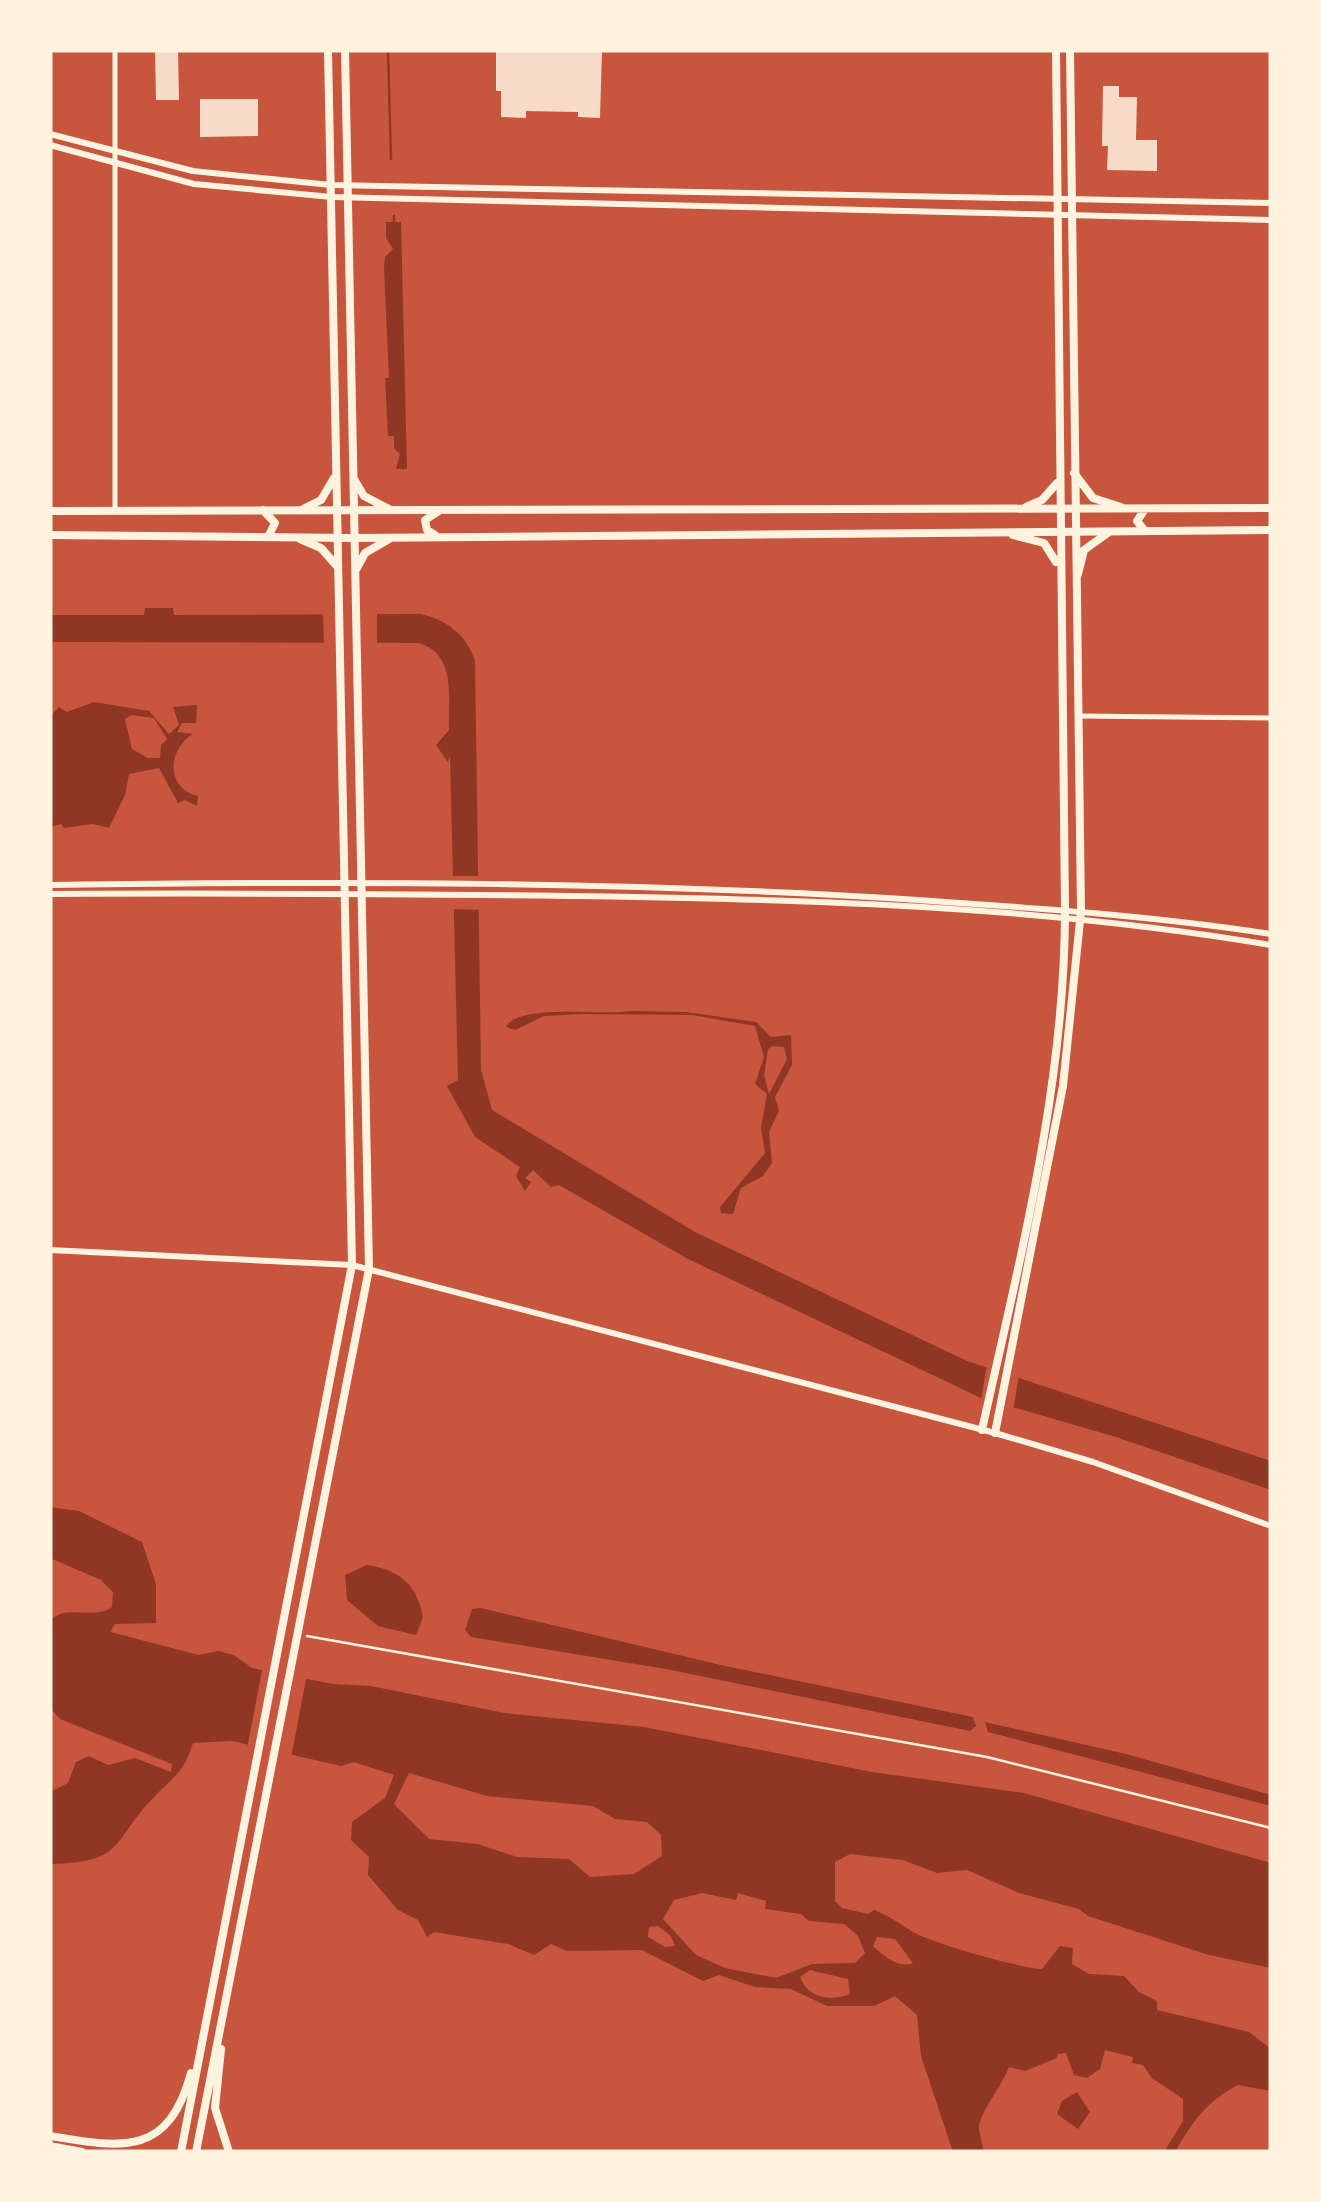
<svg xmlns="http://www.w3.org/2000/svg" width="1321" height="2202" viewBox="0 0 1321 2202" font-family="Signika,sans-serif">
  <rect width="100%" height="100%" fill="#c8553d"/>
  <path fill="#8f3625" fill-rule="evenodd" d="M 386,222 L 401,222 L 407,469 L 396,469 L 400,454 L 394,448 L 394,436 L 388,436 L 385,378 L 389,378 L 384,268 L 385,257 L 393,249 L 386,238 Z
    M 145,608 L 173,608 L 174,615 L 420,614 C 446,619 467,635 475,661 L 481,1070 L 492,1110 L 695,1232 L 967,1361 L 1271,1461 L 1271,1490 L 1116,1437 L 981,1398 L 688,1259 L 559,1185 L 551,1187 L 533,1170 L 525,1178 L 531,1182 L 525,1191 L 516,1176 L 520,1167 L 475,1137 L 447,1086 L 458,1080 L 450,756 L 448,762 L 436,745 L 449,730 C 448,698 457,653 418,643 L 50,642 L 50,615 L 144,615 Z
    M 94,702 L 149,711 L 169,734 L 179,725 L 173,707 L 197,705 L 196,723 L 182,723 L 177,732 L 193,734 C 167,749 166,789 198,796 L 197,806 L 185,800 L 178,803 L 159,768 L 129,774 L 125,795 L 109,828 L 93,824 L 64,828 L 61,824 L 50,827 L 50,716 L 59,707 L 67,712 ZM 131,715 L 154,718 L 167,739 L 161,745 L 160,758 L 148,758 L 132,749 L 125,719 Z
    M 630,1011 L 686,1012 L 756,1022 L 771,1037 L 791,1035 L 792,1065 L 775,1097 L 779,1111 L 769,1132 L 772,1163 L 763,1176 L 741,1188 L 733,1214 L 721,1213 L 720,1207 L 765,1153 L 761,1128 L 767,1094 L 755,1084 L 764,1057 L 755,1026 L 692,1015 L 583,1014 L 544,1016 L 515,1030 L 506,1027 C 518,1003 603,1016 630,1011 ZM 773,1046 L 784,1047 L 787,1059 L 769,1094 L 764,1075 L 768,1049 Z
    M 50,1507 L 79,1511 L 142,1542 L 156,1584 L 156,1623 L 115,1624 L 110,1632 L 199,1655 L 218,1651 L 234,1655 L 252,1668 L 333,1684 L 371,1686 L 504,1713 L 644,1727 L 872,1772 L 1024,1793 L 1271,1863 L 1271,1968 L 1209,1955 L 1088,1916 L 1079,1909 L 1019,1893 L 967,1870 L 937,1873 L 903,1860 L 850,1854 L 835,1862 L 835,1901 L 842,1908 L 868,1914 L 874,1910 C 890,1916 901,1925 915,1933 C 936,1944 1019,1968 1042,1969 L 1060,1946 L 1073,1948 L 1072,1964 L 1089,1974 L 1124,1976 L 1139,1992 L 1157,2001 L 1157,2010 L 1249,2032 L 1271,2049 L 1271,2091 L 1238,2085 C 1207,2101 1192,2122 1175,2152 L 1164,2152 L 1183,2121 L 1183,2099 L 1152,2078 L 1143,2065 L 1132,2063 L 1133,2057 L 1105,2050 L 1100,2069 L 1087,2078 L 1074,2075 L 1066,2053 L 1058,2054 L 1057,2058 L 1025,2071 L 1009,2067 C 1002,2086 979,2114 979,2127 C 979,2135 983,2143 983,2152 L 953,2152 L 921,2056 L 917,2015 L 895,1996 L 874,2006 L 827,2006 L 791,1989 L 755,1987 L 719,1975 L 703,1981 L 642,1950 L 567,1951 L 551,1944 L 534,1955 L 508,1944 L 434,1932 L 427,1937 L 418,1920 L 398,1910 L 368,1875 L 369,1857 L 351,1840 L 352,1822 L 385,1798 L 394,1775 L 354,1762 L 341,1766 L 232,1741 L 193,1743 C 183,1774 176,1774 154,1797 C 110,1842 127,1862 50,1864 L 50,1792 L 68,1783 L 76,1762 L 89,1756 L 108,1765 L 135,1758 L 171,1772 L 172,1764 L 60,1719 L 50,1708 L 50,1621 C 67,1603 91,1621 112,1607 L 113,1592 L 101,1580 L 50,1558 ZM 409,1773 L 487,1796 L 593,1806 L 615,1819 L 647,1822 L 661,1835 L 662,1856 L 634,1874 L 590,1877 L 569,1859 L 517,1857 L 478,1844 L 429,1839 L 394,1804 ZM 702,1893 L 736,1900 L 738,1893 L 766,1901 L 765,1909 L 801,1914 L 809,1921 L 844,1924 L 858,1936 L 865,1953 L 855,1963 L 812,1964 L 776,1978 L 725,1968 L 696,1955 L 663,1919 L 674,1900 ZM 658,1926 L 671,1936 L 675,1946 L 665,1947 L 648,1937 L 649,1927 ZM 877,1937 L 895,1939 L 913,1963 C 898,1969 884,1956 873,1946 ZM 810,1970 L 848,1979 L 850,1994 C 831,2002 807,1998 800,1977 Z
    M 367,1565 C 399,1570 417,1584 423,1617 L 416,1635 L 378,1626 L 347,1600 L 345,1575 Z
    M 481,1608 L 725,1666 L 973,1717 L 976,1726 L 970,1731 L 666,1669 L 471,1637 L 465,1630 L 472,1609 Z
    M 985,1722 L 1126,1754 L 1271,1795 L 1271,1806 L 988,1732 Z
    M 1077,2092 L 1090,2112 L 1078,2129 L 1057,2114 L 1062,2101 Z"/>
  <path fill="#c8553d" d="M 377,609 L 377,648 L 324,647 L 323,610 Z
    M 447,876 L 485,876 L 486,910 L 448,909 Z
    M 987,1364 L 1019,1375 L 1013,1411 L 981,1400 Z
    M 263,1665 L 307,1674 L 291,1758 L 247,1749 Z"/>
  <g fill="none" stroke-linecap="round" stroke-linejoin="round">
    <path stroke="#8f3625" stroke-width="2.5" d="M 388,50 L 391,159
      M 394,216 L 394,225"/>
  </g>
  <path fill="#f7dbc8" d="M 155,50 L 178,50 L 179,100 L 156,100 Z
    M 496,50 L 602,50 L 600,118 L 578,117 L 578,112 L 526,111 L 526,118 L 501,117 L 501,91 L 496,91 Z
    M 1103,86 L 1119,86 L 1119,97 L 1137,97 L 1136,140 L 1157,140 L 1157,171 L 1107,170 L 1108,146 L 1102,146 Z
    M 200,99 L 258,99 L 258,136 L 200,137 Z"/>
  <g fill="none" stroke-linecap="round" stroke-linejoin="round">
    <path stroke="#fff3e0" stroke-width="2.5" d="M 307,1636 L 987,1757 L 1271,1828"/>
    <path stroke="#fff3e0" stroke-width="5" d="M 115,50 L 115,511
      M 1079,716 L 1271,718"/>
    <path stroke="#fff3e0" stroke-width="6" d="M 50,134 L 193,171 L 331,185 L 1271,203
      M 50,145 L 194,184 L 332,197 L 1271,220
      M 50,885 C 339,881 629,881 918,900 C 1036,908 1154,916 1271,934
      M 50,894 C 224,893 397,894 571,896 C 805,899 1040,906 1271,945
      M 50,1250 L 352,1265 L 995,1433 L 1093,1462 L 1271,1526"/>
    <path stroke="#fff3e0" stroke-width="8" d="M 1074,473 L 1093,498 L 1121,507
      M 354,479 L 364,496 L 391,510
      M 1026,507 L 1042,500 L 1057,483
      M 303,509 L 321,500 L 334,478
      M 1013,535 L 1044,543 L 1056,562
      M 300,539 L 321,548 L 336,565
      M 357,568 L 365,553 L 389,539
      M 1078,574 L 1084,550 L 1109,532
      M 982,1430 C 1020,1258 1065,1086 1065,910 L 1056,50
      M 995,1433 L 1063,1086 L 1081,911 L 1070,50
      M 221,2049 L 215,2108 L 229,2152
      M 50,2136 C 123,2148 168,2157 191,2073
      M 50,2146 L 82,2152
      M 181,2152 L 352,1265 L 328,50
      M 196,2152 L 369,1269 L 345,50"/>
    <path stroke="#fff3e0" stroke-width="8" d="M 263,510 L 275,523 L 268,537
      M 50,511 L 1271,508
      M 1145,531 L 1137,521 L 1145,509
      M 50,535 L 354,538 L 1271,530
      M 435,535 L 427,530 L 425,520 L 439,511"/>
  </g>
  <rect width="1321" height="2202" fill="none" stroke="#fff3e0" stroke-width="105"/>
</svg>
